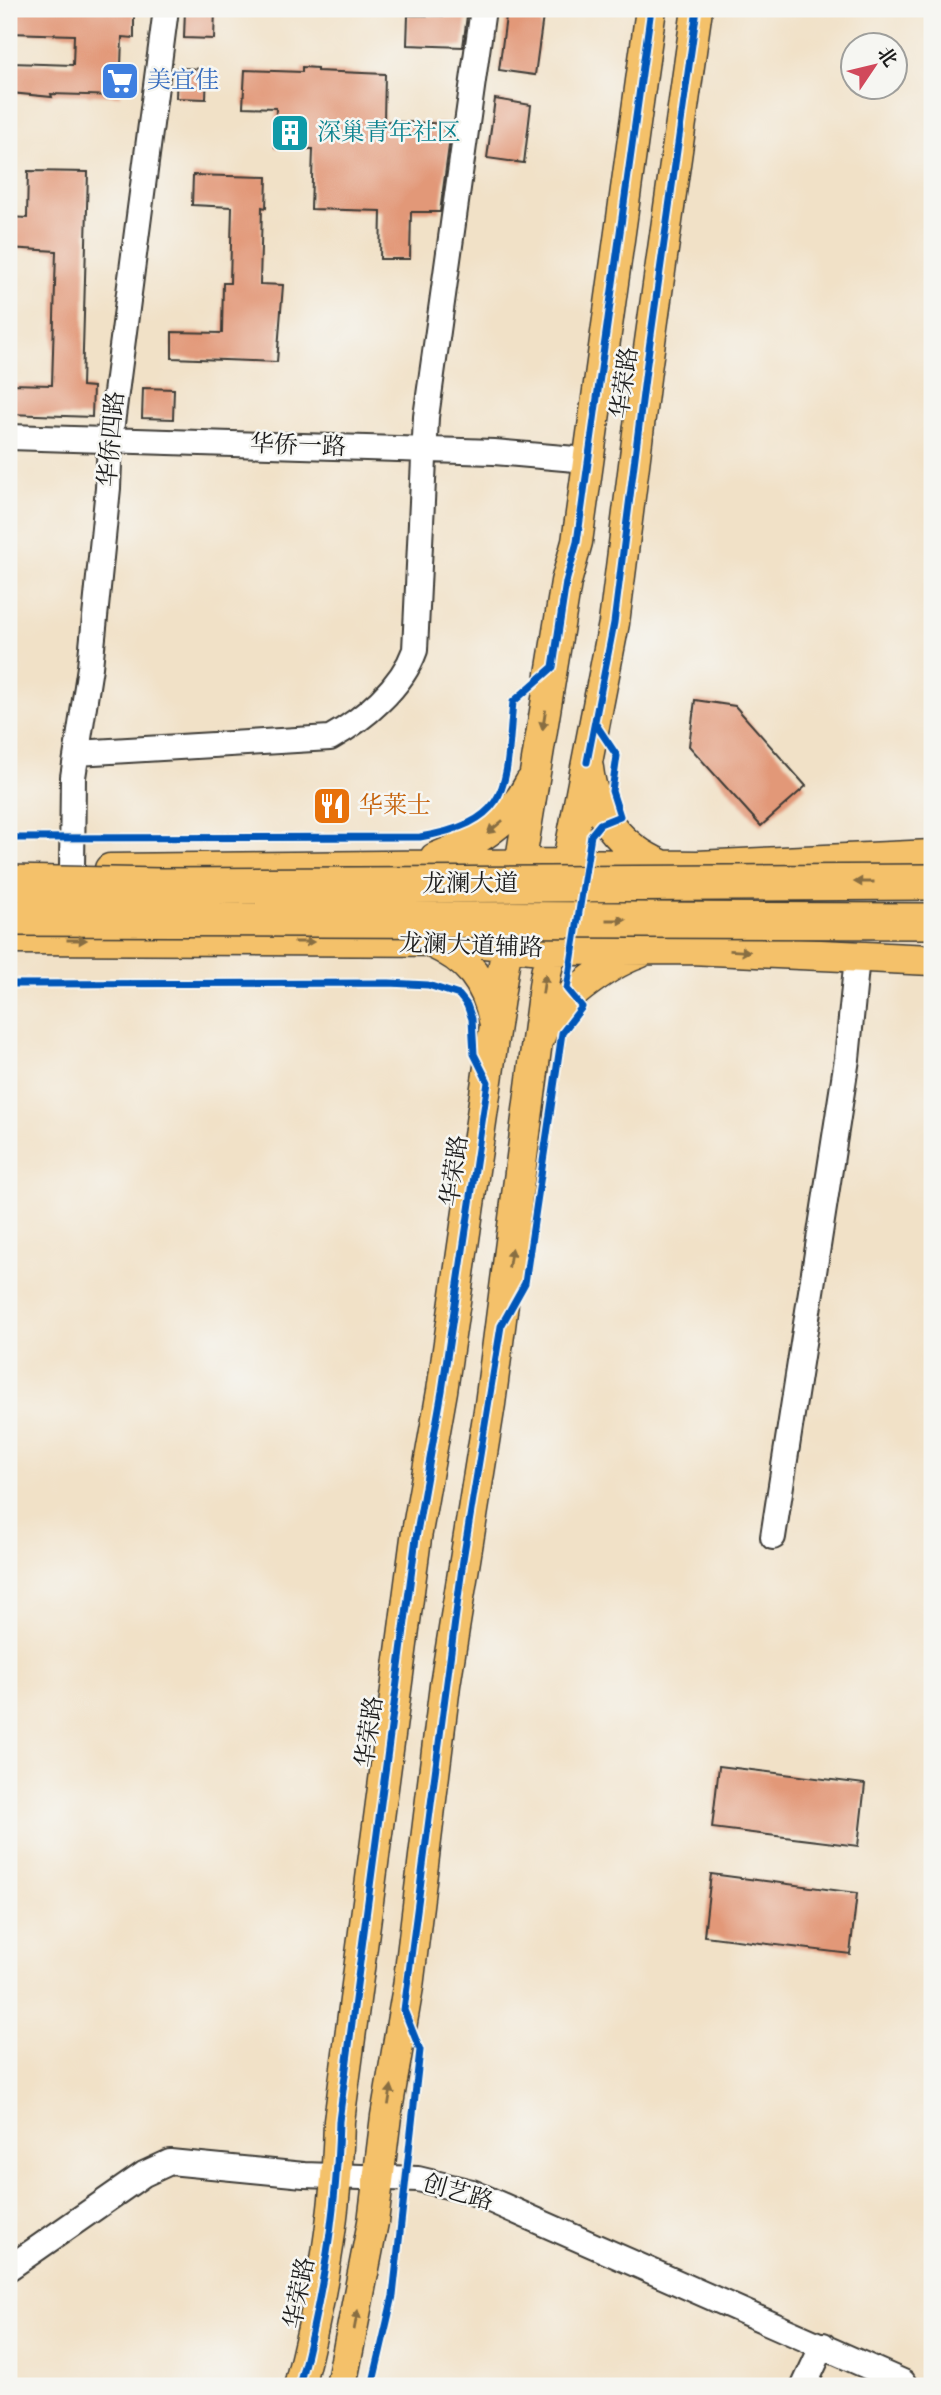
<svg xmlns="http://www.w3.org/2000/svg" width="941" height="2395" viewBox="0 0 941 2395" font-family="'IM FELL DW Pica','Noto Serif SC',serif">
  <rect width="100%" height="100%" fill="#f6f6f2"/>
  <filter id="ink" filterUnits="userSpaceOnUse"><feTurbulence type="fractalNoise" baseFrequency=".0143" numOctaves="2"/><feDisplacementMap in="SourceGraphic" scale="14" xChannelSelector="R" yChannelSelector="G"/><feConvolveMatrix kernelMatrix="1 2 1 2 8 2 1 2 1" color-interpolation-filters="sRGB"/></filter>
  <filter id="wash" filterUnits="userSpaceOnUse"><feTurbulence type="fractalNoise" baseFrequency=".00686" numOctaves="4" result="noise"/><feDisplacementMap in="SourceGraphic" scale="28" xChannelSelector="R" yChannelSelector="G"/><feGaussianBlur stdDeviation="1.57" result="paint"/><feColorMatrix in="noise" values="0 0 0 0 0 0 0 0 0 0 0 0 0 0 0 0 0 1.4 0 .05"/><feComposite in="paint" operator="in"/></filter>
  <g filter="url(#wash)">
    <rect width="100%" height="100%" fill="#f1e1c7"/>
    <g id="blocks">
      <path fill="#e29878" d="M 9,9 L 134,9 L 134,38 L 122,37 L 120,96 L 51,94 L 52,97 L 11,93 L 12,63 L 73,65 L 74,35 L 9,33 Z
        M 185,9 L 215,9 L 214,39 L 184,38 Z
        M 507,9 L 544,9 L 535,75 L 499,70 Z
        M 408,15 L 467,16 L 463,47 L 407,45 Z
        M 302,67 L 317,68 L 317,71 L 385,74 L 384,121 L 452,124 L 440,212 L 411,212 L 410,259 L 380,259 L 381,211 L 311,209 L 313,149 L 275,148 L 276,108 L 243,107 L 245,70 L 302,72 Z
        M 177,68 L 207,69 L 206,99 L 176,98 Z
        M 495,99 L 531,105 L 524,163 L 487,158 Z
        M 28,171 L 88,172 L 82,386 L 93,387 L 92,417 L 9,414 L 9,384 L 52,385 L 56,251 L 9,248 L 9,217 L 27,218 Z
        M 193,175 L 267,177 L 266,208 L 262,207 L 260,284 L 283,285 L 277,362 L 172,358 L 172,332 L 222,333 L 223,283 L 230,283 L 232,207 L 192,205 Z
        M 143,388 L 174,389 L 173,419 L 142,418 Z
        M 695,700 L 735,706 L 806,786 L 761,826 L 689,746 Z
        M 719,1766 L 865,1784 L 858,1846 L 712,1828 Z
        M 711,1874 L 857,1893 L 850,1954 L 704,1936 Z"/>
    </g>
  </g>
  <g filter="url(#ink)">
    <use href="#blocks" fill-opacity="0" stroke="#3c3a36" stroke-width="2"/>
    <g fill="none" stroke-linecap="round" stroke-linejoin="round">
      <defs>
        <path id="minor" d="M 9,437 L 494,452 L 587,460
          M 77,753 L 330,738 C 364,719 402,687 415,650 L 426,417 L 483,9
          M 72,869 L 73,777 L 90,667 L 108,488 L 110,439 L 166,9
          M 773,1537 L 847,1059 L 857,957
          M 9,2268 L 144,2174 L 170,2162 L 304,2175 L 418,2179 L 472,2192 L 903,2382
          M 804,2386 L 823,2345"/>
        <path id="major" d="M 588,768 C 593,813 620,847 662,865
          M 435,858 C 476,842 509,824 530,783
          M 110,869 L 567,864 L 697,866 L 932,855
          M 9,939 L 465,941 L 550,950 L 690,949 L 932,960
          M 432,943 C 468,959 486,981 494,1020
          M 540,1036 C 550,1004 608,964 639,953
          M 299,2386 C 322,2299 337,2212 339,2121 L 416,1538 L 442,1391 L 503,970 L 566,582 L 577,542 L 651,9
          M 341,2386 L 373,2222 L 386,2116 L 408,1987 L 445,1685 L 490,1404 L 545,979 L 614,623 L 646,370 L 697,9"/>
      </defs>
      <use href="#minor" stroke="#3c3a36" stroke-width="28"/>
      <use href="#major" stroke="#3c3a36" stroke-width="33"/>
      <use href="#minor" stroke="#fff" stroke-width="24"/>
      <use href="#major" stroke="#f4c16a" stroke-width="30"/>
      <defs>
        <path id="highway-bridge" d="M 9,883 L 161,886 L 932,882
          M 9,918 L 932,921"/>
      </defs>
      <use href="#highway-bridge" stroke="#3c3a36" stroke-width="38" stroke-linecap="butt"/>
      <use href="#highway-bridge" stroke="#f4c16a" stroke-width="35"/>
      <defs>
        <path id="cycleway" d="M 587,762 L 614,623 L 646,370 L 697,9
          M 9,838 L 420,837 C 515,821 505,784 513,702 L 553,667 L 566,582 L 577,542 L 651,9
          M 9,984 L 389,983 L 428,985 L 459,995 L 467,1005 L 472,1019 L 474,1054 L 488,1082 L 442,1391 L 416,1538 L 339,2121 C 337,2212 322,2299 299,2386
          M 365,2386 L 373,2382 L 393,2296 L 420,2050 L 404,2010 L 463,1560 L 501,1326 L 525,1283 L 562,1033 L 582,1007 L 567,989 L 591,835 L 600,824 L 620,816 L 612,791 L 617,756 L 595,723"/>
      </defs>
      <use href="#cycleway" stroke="#f6f6f2" stroke-width="11"/>
      <use href="#cycleway" stroke="#0057b8" stroke-width="7"/>
    </g>
    <defs><path id="oneway-solid" d="M-6-.8H1V-3.2L6.5 0L1 3.2V.8H-6Z" transform="scale(1.75)"/></defs>
    <g fill="#886e43">
      <use href="#oneway-solid" transform="translate(544 720) rotate(99)"/>
      <use href="#oneway-solid" transform="translate(495 827) rotate(140)"/>
      <use href="#oneway-solid" transform="translate(864 882) rotate(180)"/>
      <use href="#oneway-solid" transform="translate(616 920)"/>
      <use href="#oneway-solid" transform="translate(77 940)"/>
      <use href="#oneway-solid" transform="translate(304 942)"/>
      <use href="#oneway-solid" transform="translate(740 951) rotate(3)"/>
      <use href="#oneway-solid" transform="translate(544 984) rotate(-82)"/>
      <use href="#oneway-solid" transform="translate(510 1258) rotate(-82)"/>
      <use href="#oneway-solid" transform="translate(390 2095) rotate(-81)"/>
      <use href="#oneway-solid" transform="translate(356 2320) rotate(-79)"/>
    </g>
  </g>
  <defs>
    <symbol id="supermarket-square" viewBox="-11 -11 22 22"><rect x="-9" y="-9" width="18" height="18" rx="4" fill="#3f7fe0" stroke="#f6f6f2"/><path d="M-6-5.5h2.5l.6 2H6L4.5 2H-2.5L-4.4-4H-6ZM-1.5 3.2a1.3 1.3 0 1 0 .1 0ZM3 3.2a1.3 1.3 0 1 0 .1 0Z" fill="#fff"/></symbol>
    <symbol id="building-square" viewBox="-11 -11 22 22"><rect x="-9" y="-9" width="18" height="18" rx="4" fill="#0f9aa8" stroke="#f6f6f2"/><path d="M-4-6H4V6H1V3H-1V6H-4ZM-2.5-4.3h1.7v1.8h-1.7ZM.8-4.3h1.7v1.8H.8ZM-2.5-1h1.7V.8h-1.7ZM.8-1h1.7V.8H.8Z" fill="#fff"/></symbol>
    <symbol id="restaurant-square" viewBox="-11 -11 22 22"><rect x="-9" y="-9" width="18" height="18" rx="4" fill="#e8710a" stroke="#f6f6f2"/><path d="M-5-6h1v4h1v-4h1v4h1v-4h1v5L-1.5 .5V6h-2V.5L-5-1ZM5-6V6H3V1.5H1.5Q1.5-4 5-6Z" fill="#fff"/></symbol>
  </defs>
  <g fill-rule="evenodd">
    <use href="#supermarket-square" x="98" y="59" width="44" height="44"/>
    <use href="#building-square" x="268" y="111" width="44" height="44"/>
    <use href="#restaurant-square" x="310" y="784" width="44" height="44"/>
  </g>
  <g text-anchor="middle" dominant-baseline="central" stroke-width="5" stroke-linejoin="round" paint-order="stroke">
    <g font-size="24" fill="#366cbe" stroke="#f6f6f2" text-anchor="start">
      <text x="147" y="81">美宜佳</text>
    </g>
    <g font-size="24" fill="#0d838f" stroke="#f6f6f2" text-anchor="start">
      <text x="317" y="133">深巢青年社区</text>
    </g>
    <g font-size="24" fill="#1c1c1c" stroke="#f6f6f2">
      <text transform="translate(625 383) rotate(-82)">华荣路</text>
      <text transform="translate(112 439) rotate(-85)">华侨四路</text>
      <text transform="translate(298 446) rotate(2)">华侨一路</text>
      <text x="470" y="884">龙澜大道</text>
      <text transform="translate(471 946) rotate(2)">龙澜大道辅路</text>
      <text transform="translate(455 1171) rotate(-82)">华荣路</text>
      <text transform="translate(370 1732) rotate(-82)">华荣路</text>
      <text transform="translate(458 2193) rotate(16)">创艺路</text>
      <text transform="translate(300 2293) rotate(-79)">华荣路</text>
    </g>
    <g font-size="24" fill="#c56008" stroke="#f6f6f2" text-anchor="start">
      <text x="359" y="806">华莱士</text>
    </g>
  </g>
  <rect width="941" height="2395" fill="none" stroke="#f6f6f2" stroke-width="35"/>
  <g transform="translate(874 66) rotate(55)"><circle r="33" fill="#f6f6f2" stroke="#9f9f9c" stroke-width="2"/>
  <path d="M0-5L12 26L0 18L-12 26Z" fill="#d1495b"/>
  <text y="-10" font-size="19" font-weight="bold" text-anchor="middle" fill="#1c1c1c">北</text>
  </g>
</svg>
